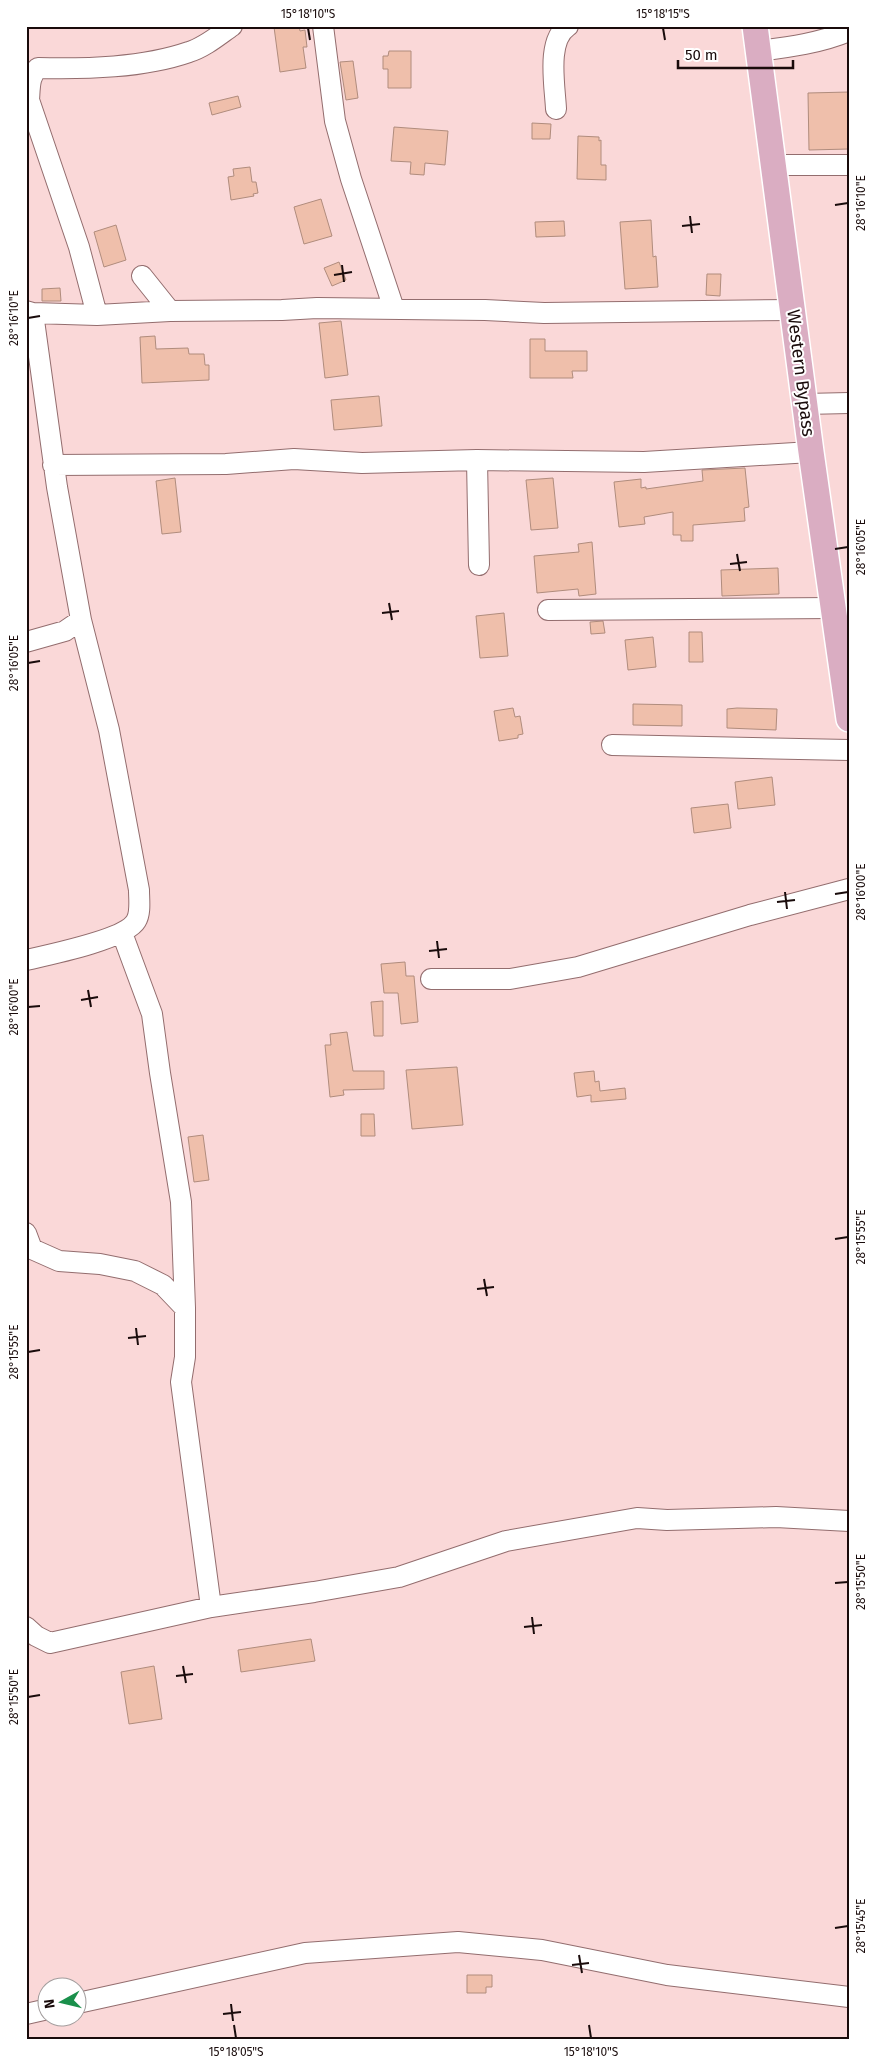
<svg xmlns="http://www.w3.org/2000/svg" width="875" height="2065" viewBox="0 0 875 2065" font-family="'Fira Sans',sans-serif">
  <rect width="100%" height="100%" fill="#fad8d8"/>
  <path fill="#efbfab" stroke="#b08c7d" d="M 281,26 L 299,26 L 300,31 L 305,30 L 307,47 L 303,47 L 306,68 L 280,72 L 274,27 Z
    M 389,51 L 411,51 L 411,88 L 388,88 L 388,69 L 383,69 L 383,56 L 388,56 Z
    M 353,61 L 358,98 L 346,100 L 340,62 Z
    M 849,92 L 849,149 L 809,150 L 808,93 Z
    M 238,96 L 241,107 L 212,115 L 209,103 Z
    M 532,123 L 551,124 L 550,139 L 532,139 Z
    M 394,127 L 448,131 L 445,165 L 425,163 L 424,175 L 410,174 L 411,162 L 391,161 Z
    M 578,136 L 599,137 L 599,141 L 601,140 L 601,165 L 606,165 L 606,180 L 577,179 Z
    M 250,167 L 252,182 L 256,182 L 258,193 L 253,194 L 254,196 L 231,200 L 228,177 L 234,176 L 233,169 Z
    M 321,199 L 332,236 L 304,244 L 294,207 Z
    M 651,220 L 653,257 L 656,256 L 658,287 L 625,289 L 620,222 Z
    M 564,221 L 565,236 L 536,237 L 535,222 Z
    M 116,225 L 126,260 L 104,267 L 94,232 Z
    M 339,262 L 346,280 L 332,286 L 324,268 Z
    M 707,274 L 721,274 L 720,296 L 706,295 Z
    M 60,288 L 61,301 L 42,301 L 42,289 Z
    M 341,321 L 348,375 L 325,378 L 319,323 Z
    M 155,336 L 156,349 L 188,348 L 189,354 L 204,354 L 205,365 L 209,365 L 209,380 L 142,383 L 140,337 Z
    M 530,339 L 545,339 L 545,351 L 587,351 L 587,371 L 572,371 L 573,378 L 530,378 Z
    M 379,396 L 382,426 L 334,430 L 331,400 Z
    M 745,468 L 749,507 L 744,508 L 745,521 L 693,525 L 693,541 L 681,541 L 681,535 L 673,535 L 673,512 L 644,517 L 645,524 L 619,527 L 614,482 L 641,479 L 641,488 L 646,487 L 646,489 L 703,481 L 702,470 Z
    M 175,478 L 181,532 L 162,534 L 156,481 Z
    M 553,478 L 558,528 L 531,530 L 526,480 Z
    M 592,542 L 596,594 L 579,596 L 578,589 L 537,593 L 534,556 L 579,552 L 578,544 Z
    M 778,568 L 779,594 L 722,596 L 721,570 Z
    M 504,613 L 508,656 L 480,658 L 476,616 Z
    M 603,621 L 605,633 L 591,634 L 590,622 Z
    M 689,632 L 702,632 L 703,662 L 689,662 Z
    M 653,637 L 656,667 L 628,670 L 625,640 Z
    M 633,704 L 682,705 L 682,726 L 633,725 Z
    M 513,708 L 515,717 L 520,716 L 523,734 L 518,735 L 518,738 L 499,741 L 494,711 Z
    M 737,708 L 777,709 L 776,730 L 727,728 L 727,709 Z
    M 772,777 L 775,805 L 738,809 L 735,782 Z
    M 728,804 L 731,828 L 694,833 L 691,808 Z
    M 405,962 L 406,976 L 414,976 L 418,1022 L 401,1024 L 398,993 L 384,993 L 381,964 Z
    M 383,1001 L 383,1036 L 374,1036 L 371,1002 Z
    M 347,1032 L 353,1071 L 384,1071 L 384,1089 L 343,1090 L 344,1095 L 330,1097 L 325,1045 L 331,1045 L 330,1034 Z
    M 457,1067 L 463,1125 L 412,1129 L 406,1070 Z
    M 594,1071 L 595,1082 L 599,1081 L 600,1091 L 625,1088 L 626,1099 L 591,1102 L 591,1095 L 577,1097 L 574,1073 Z
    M 361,1114 L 374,1114 L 375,1136 L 361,1136 Z
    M 203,1135 L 209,1180 L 194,1182 L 188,1137 Z
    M 311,1639 L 315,1661 L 241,1672 L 238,1650 Z
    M 154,1666 L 162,1719 L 129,1724 L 121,1672 Z
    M 467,1975 L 492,1975 L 492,1987 L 486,1987 L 486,1993 L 467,1993 Z"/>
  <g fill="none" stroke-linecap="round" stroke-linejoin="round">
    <defs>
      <path id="minor" d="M 323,26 L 335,121 L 351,179 L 394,309
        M 759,51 C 790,47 820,43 849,31
        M 556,109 C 555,86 546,40 568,26
        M 774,165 L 849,165
        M 142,276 L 170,311
        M 26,311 L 33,313 L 97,315 L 170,311 L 282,310 L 317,308 L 485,310 L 544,313 L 793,310
        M 97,315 L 79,247 L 29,100 C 30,88 29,76 38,68 C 86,69 143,68 189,52 C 205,47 219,35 232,26
        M 805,404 L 849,403
        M 477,460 L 479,565
        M 53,465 L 226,464 L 294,459 L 362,463 L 477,460 L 644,462 L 811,452
        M 548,610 L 833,608
        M 26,642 L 65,631 L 81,620
        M 612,745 L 849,750
        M 122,933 L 152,1014 L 160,1073 L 181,1202 L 185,1308 L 185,1357 L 181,1382 L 211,1607
        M 26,960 C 48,955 126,939 136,921 C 141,913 139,900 139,890 L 109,730 L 81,620 L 57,487 L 33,313
        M 431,979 L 510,979 L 578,967 L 750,915 L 849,889
        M 26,1233 L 32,1249 L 59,1261 L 100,1264 L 135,1271 L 163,1285 L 185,1308
        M 26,1627 L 36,1636 L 50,1643 L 211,1607 L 314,1592 L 399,1577 L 506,1541 L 637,1518 L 667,1520 L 776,1517 L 849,1521
        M 78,2003 L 305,1953 L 458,1942 L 542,1950 L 667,1975 L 849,1997
        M 26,2014 L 48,2009"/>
      <path id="major" d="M 755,26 L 811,452 L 849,719"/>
    </defs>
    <use href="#minor" stroke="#936d6e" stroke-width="22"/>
    <use href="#major" stroke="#fff" stroke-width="28"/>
    <use href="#minor" stroke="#fff" stroke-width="20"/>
    <use href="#major" stroke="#daadc2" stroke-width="25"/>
  </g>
  <path fill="none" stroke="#190b0b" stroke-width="2" d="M 308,28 L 310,40M 663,28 L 665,40M 835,205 L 848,203M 690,216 L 692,233M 682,226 L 700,224M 342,265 L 344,282M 334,275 L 352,272M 28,318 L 40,316M 835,549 L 848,547M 737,554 L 740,571M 730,564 L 747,562M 389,603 L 392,620M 382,613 L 399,611M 28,663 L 40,661M 785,892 L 787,909M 835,894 L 848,892M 777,902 L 795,900M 437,941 L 439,958M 429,951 L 447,949M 88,990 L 91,1007M 81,1000 L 98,997M 28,1007 L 40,1006M 835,1239 L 848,1237M 484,1279 L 487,1296M 477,1289 L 494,1287M 136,1328 L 138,1345M 128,1338 L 146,1336M 28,1352 L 40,1350M 835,1583 L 848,1582M 532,1617 L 534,1634M 524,1627 L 542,1625M 183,1666 L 186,1683M 176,1676 L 193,1674M 28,1697 L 40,1695M 835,1928 L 848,1926M 579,1955 L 582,1973M 572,1965 L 589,1963M 231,2004 L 233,2021M 223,2014 L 241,2012M 234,2025 L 236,2038M 589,2025 L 591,2038"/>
  <g text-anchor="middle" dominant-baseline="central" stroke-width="4" stroke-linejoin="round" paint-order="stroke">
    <g font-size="18" fill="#190b0b" stroke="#fff">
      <text transform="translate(801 373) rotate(83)">Western Bypass</text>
    </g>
  </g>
  <rect width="875" height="2065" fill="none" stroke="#ffffff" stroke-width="55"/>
  <g transform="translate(62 2002) rotate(262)"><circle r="24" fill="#ffffff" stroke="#a39d9d"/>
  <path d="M0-4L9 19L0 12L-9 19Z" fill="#1a904b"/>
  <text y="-8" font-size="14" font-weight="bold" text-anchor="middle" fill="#190b0b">N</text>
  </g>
  <path d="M678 60v8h115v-8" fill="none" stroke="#190b0b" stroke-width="2.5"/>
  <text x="685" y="60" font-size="15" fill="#190b0b" stroke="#ffffff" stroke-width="4" paint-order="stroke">50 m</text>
  <rect x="28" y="28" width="820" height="2010" fill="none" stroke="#190b0b" stroke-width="2"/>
  <g font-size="12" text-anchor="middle" fill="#190b0b">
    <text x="308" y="18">15°18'10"S</text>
    <text x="663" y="18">15°18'15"S</text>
    <text transform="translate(861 203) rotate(-90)" y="4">28°16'10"E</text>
    <text transform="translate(14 318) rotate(-90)" y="4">28°16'10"E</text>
    <text transform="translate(861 547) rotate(-90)" y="4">28°16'05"E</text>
    <text transform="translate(14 663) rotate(-90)" y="4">28°16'05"E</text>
    <text transform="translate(861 892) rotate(-90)" y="4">28°16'00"E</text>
    <text transform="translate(14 1007) rotate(-90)" y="4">28°16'00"E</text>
    <text transform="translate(861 1237) rotate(-90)" y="4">28°15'55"E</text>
    <text transform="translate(14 1352) rotate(-90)" y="4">28°15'55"E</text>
    <text transform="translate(861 1582) rotate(-90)" y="4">28°15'50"E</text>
    <text transform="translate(14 1697) rotate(-90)" y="4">28°15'50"E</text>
    <text transform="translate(861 1926) rotate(-90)" y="4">28°15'45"E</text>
    <text x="236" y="2056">15°18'05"S</text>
    <text x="591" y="2056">15°18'10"S</text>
  </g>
</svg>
